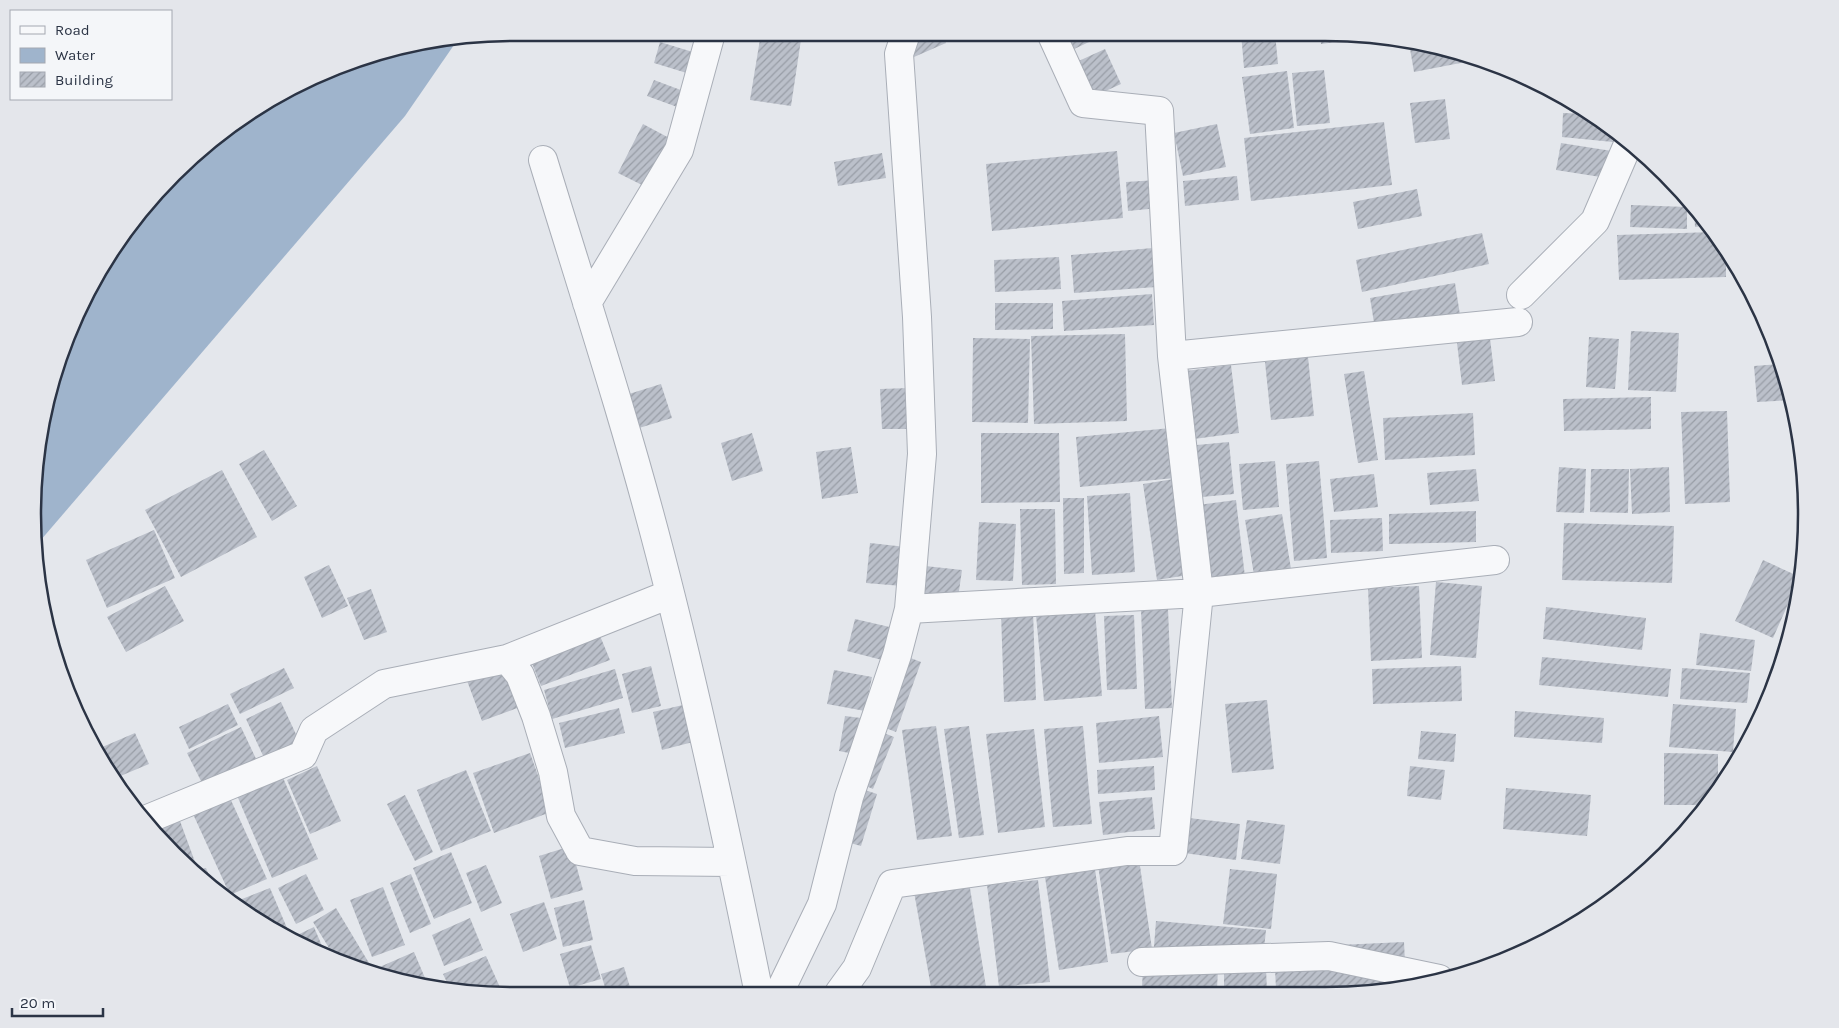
<svg xmlns="http://www.w3.org/2000/svg" width="1839" height="1028" viewBox="0 0 1839 1028" font-family="Karla,sans-serif">
  <defs>
    <pattern id="building-hatch" width="6" height="6" patternUnits="userSpaceOnUse" patternTransform="scale(1.25)"><rect width="6" height="6" fill="#bbc0ca"/><path d="M-1 1l2-2M0 6l6-6M5 7l2-2" fill="none" stroke="#989da6"/></pattern>
  </defs>
  <rect width="100%" height="100%" fill="#e4e7ec"/>
  <path fill="#9fb4cc" d="M 456,42 L 405,116 L 34,548 L 49,389 L 114,246 L 221,132 L 359,58 Z"/>
  <path fill="url(#building-hatch)" d="M 761,33 L 802,33 L 791,106 L 750,100 Z
    M 915,33 L 942,33 L 946,43 L 914,57 L 905,37 Z
    M 949,33 L 966,33 L 953,40 Z
    M 1061,33 L 1108,33 L 1070,51 Z
    M 1241,33 L 1275,33 L 1278,64 L 1244,68 Z
    M 1320,33 L 1356,34 L 1372,37 L 1321,44 Z
    M 660,42 L 696,53 L 690,74 L 654,63 Z
    M 1409,43 L 1450,49 L 1476,60 L 1414,72 Z
    M 1105,49 L 1121,84 L 1088,99 L 1072,64 Z
    M 1324,70 L 1330,123 L 1297,126 L 1292,73 Z
    M 1287,71 L 1294,128 L 1250,134 L 1242,77 Z
    M 654,80 L 686,92 L 680,108 L 647,96 Z
    M 1563,96 L 1566,97 L 1581,108 L 1563,106 Z
    M 1445,99 L 1450,139 L 1415,143 L 1410,103 Z
    M 1563,113 L 1590,114 L 1611,130 L 1613,142 L 1562,137 Z
    M 1384,122 L 1392,185 L 1251,201 L 1244,138 Z
    M 643,124 L 673,140 L 648,188 L 618,173 Z
    M 1217,124 L 1226,167 L 1183,176 L 1174,133 Z
    M 1561,143 L 1612,151 L 1607,178 L 1556,170 Z
    M 1117,151 L 1123,218 L 992,231 L 986,164 Z
    M 882,153 L 886,178 L 838,186 L 834,162 Z
    M 1237,176 L 1239,200 L 1185,206 L 1183,181 Z
    M 1157,180 L 1159,208 L 1128,211 L 1126,182 Z
    M 1417,189 L 1422,216 L 1358,229 L 1353,202 Z
    M 1631,205 L 1687,207 L 1687,229 L 1630,227 Z
    M 1694,207 L 1707,221 L 1710,225 L 1695,227 Z
    M 1714,232 L 1726,251 L 1726,277 L 1619,280 L 1617,235 Z
    M 1482,233 L 1489,264 L 1362,292 L 1356,260 Z
    M 1153,248 L 1156,287 L 1074,293 L 1071,255 Z
    M 1059,257 L 1061,289 L 995,292 L 994,260 Z
    M 1455,283 L 1460,315 L 1375,329 L 1370,298 Z
    M 1152,294 L 1154,325 L 1064,331 L 1062,301 Z
    M 995,303 L 1053,303 L 1053,329 L 995,330 Z
    M 1631,331 L 1679,333 L 1676,392 L 1628,390 Z
    M 1125,334 L 1127,421 L 1034,424 L 1031,336 Z
    M 1589,337 L 1619,339 L 1615,389 L 1586,387 Z
    M 973,338 L 1030,339 L 1028,423 L 972,422 Z
    M 1490,338 L 1495,381 L 1462,385 L 1457,343 Z
    M 1308,357 L 1314,416 L 1271,420 L 1265,362 Z
    M 1781,364 L 1790,390 L 1792,400 L 1757,402 L 1754,366 Z
    M 1231,365 L 1239,433 L 1194,439 L 1186,371 Z
    M 1364,371 L 1378,460 L 1358,463 L 1344,374 Z
    M 661,384 L 672,418 L 639,428 L 629,394 Z
    M 910,388 L 911,429 L 882,429 L 880,389 Z
    M 1651,397 L 1651,429 L 1564,431 L 1563,399 Z
    M 1727,411 L 1730,502 L 1685,504 L 1681,412 Z
    M 1473,413 L 1475,455 L 1385,460 L 1383,418 Z
    M 1171,428 L 1175,478 L 1080,487 L 1076,437 Z
    M 752,433 L 763,471 L 732,481 L 721,443 Z
    M 981,433 L 1059,433 L 1060,502 L 981,503 Z
    M 1229,442 L 1234,494 L 1191,498 L 1186,446 Z
    M 851,447 L 858,493 L 822,499 L 816,452 Z
    M 264,450 L 297,506 L 272,521 L 239,464 Z
    M 1275,461 L 1279,507 L 1243,510 L 1239,464 Z
    M 1319,461 L 1327,558 L 1294,561 L 1286,464 Z
    M 1559,467 L 1586,469 L 1584,513 L 1556,512 Z
    M 1669,467 L 1670,512 L 1632,514 L 1630,469 Z
    M 1476,469 L 1479,501 L 1430,505 L 1427,473 Z
    M 1591,469 L 1629,469 L 1628,513 L 1590,512 Z
    M 222,470 L 257,537 L 181,577 L 145,510 Z
    M 1374,474 L 1378,507 L 1334,512 L 1330,479 Z
    M 1174,479 L 1188,575 L 1157,580 L 1143,484 Z
    M 1130,493 L 1135,572 L 1092,575 L 1087,496 Z
    M 1063,498 L 1084,498 L 1084,573 L 1064,574 Z
    M 1236,500 L 1245,577 L 1208,581 L 1198,505 Z
    M 1020,509 L 1055,509 L 1056,584 L 1022,585 Z
    M 1476,511 L 1476,542 L 1389,544 L 1389,514 Z
    M 1282,514 L 1291,569 L 1254,575 L 1245,520 Z
    M 1382,518 L 1383,551 L 1331,553 L 1330,520 Z
    M 979,522 L 1016,524 L 1013,581 L 976,580 Z
    M 1564,523 L 1674,526 L 1672,583 L 1562,580 Z
    M 154,530 L 175,578 L 107,608 L 86,560 Z
    M 870,543 L 906,547 L 902,586 L 866,583 Z
    M 1763,560 L 1800,577 L 1773,638 L 1735,621 Z
    M 329,565 L 348,606 L 322,618 L 304,577 Z
    M 916,565 L 962,570 L 958,598 L 913,593 Z
    M 1436,582 L 1482,586 L 1476,658 L 1430,655 Z
    M 165,586 L 184,621 L 126,652 L 107,617 Z
    M 1419,586 L 1422,658 L 1371,661 L 1368,588 Z
    M 371,589 L 387,632 L 364,640 L 347,598 Z
    M 1546,607 L 1646,618 L 1642,650 L 1543,639 Z
    M 1168,609 L 1172,708 L 1145,709 L 1141,610 Z
    M 1095,610 L 1102,696 L 1044,701 L 1036,615 Z
    M 1033,611 L 1036,700 L 1004,702 L 1001,613 Z
    M 1134,615 L 1137,689 L 1107,690 L 1104,616 Z
    M 855,619 L 894,628 L 886,661 L 847,651 Z
    M 598,631 L 610,660 L 541,686 L 530,658 Z
    M 1700,633 L 1755,640 L 1751,671 L 1696,665 Z
    M 900,654 L 921,662 L 896,732 L 875,724 Z
    M 1542,657 L 1671,669 L 1668,697 L 1539,685 Z
    M 504,665 L 520,707 L 482,721 L 466,678 Z
    M 651,666 L 661,706 L 632,713 L 622,674 Z
    M 1461,666 L 1462,701 L 1373,704 L 1372,669 Z
    M 284,668 L 294,688 L 240,714 L 230,694 Z
    M 1682,668 L 1750,673 L 1747,703 L 1680,699 Z
    M 615,669 L 623,698 L 552,719 L 544,690 Z
    M 834,670 L 872,677 L 865,711 L 827,704 Z
    M 1267,700 L 1274,769 L 1232,773 L 1225,704 Z
    M 281,702 L 301,745 L 266,762 L 246,719 Z
    M 228,704 L 238,725 L 189,749 L 179,727 Z
    M 1673,704 L 1736,709 L 1733,752 L 1669,747 Z
    M 683,705 L 693,742 L 662,750 L 653,712 Z
    M 619,708 L 625,733 L 565,748 L 559,723 Z
    M 1515,711 L 1604,718 L 1602,743 L 1514,737 Z
    M 845,716 L 861,718 L 854,754 L 839,751 Z
    M 1159,716 L 1163,757 L 1099,763 L 1096,723 Z
    M 936,726 L 952,836 L 917,840 L 902,730 Z
    M 969,726 L 984,835 L 959,838 L 944,729 Z
    M 1083,726 L 1092,824 L 1053,827 L 1044,729 Z
    M 241,727 L 258,763 L 205,789 L 187,753 Z
    M 1034,729 L 1045,827 L 998,833 L 986,734 Z
    M 879,731 L 894,737 L 873,789 L 859,783 Z
    M 1421,731 L 1456,734 L 1454,762 L 1418,759 Z
    M 135,733 L 149,764 L 118,777 L 100,748 Z
    M 530,753 L 551,812 L 494,833 L 473,773 Z
    M 1664,753 L 1718,754 L 1718,786 L 1703,805 L 1664,805 Z
    M 317,766 L 341,821 L 310,834 L 287,780 Z
    M 1154,766 L 1155,790 L 1098,794 L 1097,770 Z
    M 1410,766 L 1445,770 L 1441,800 L 1407,796 Z
    M 466,770 L 491,831 L 441,851 L 417,790 Z
    M 281,773 L 318,859 L 272,878 L 236,793 Z
    M 859,788 L 877,794 L 861,846 L 843,841 Z
    M 1506,788 L 1591,795 L 1587,836 L 1503,829 Z
    M 405,795 L 433,852 L 415,861 L 387,804 Z
    M 1152,797 L 1155,829 L 1103,835 L 1099,802 Z
    M 230,798 L 267,879 L 230,895 L 193,814 Z
    M 1189,818 L 1240,824 L 1236,860 L 1184,853 Z
    M 1247,820 L 1285,825 L 1280,864 L 1241,859 Z
    M 180,821 L 198,870 L 152,832 Z
    M 571,846 L 583,890 L 551,899 L 539,856 Z
    M 451,852 L 472,903 L 434,919 L 413,868 Z
    M 1139,859 L 1152,949 L 1111,954 L 1098,865 Z
    M 486,865 L 502,903 L 481,912 L 466,873 Z
    M 206,868 L 211,880 L 199,870 Z
    M 1095,869 L 1108,962 L 1059,970 L 1045,877 Z
    M 1230,869 L 1277,874 L 1271,929 L 1223,924 Z
    M 306,874 L 324,910 L 296,924 L 278,888 Z
    M 411,874 L 431,924 L 410,933 L 390,883 Z
    M 1038,880 L 1050,982 L 999,987 L 987,885 Z
    M 969,882 L 987,993 L 932,993 L 914,892 Z
    M 383,887 L 405,945 L 372,957 L 350,900 Z
    M 270,888 L 290,935 L 287,937 L 273,931 L 237,901 Z
    M 584,900 L 593,940 L 563,947 L 554,908 Z
    M 544,902 L 557,939 L 523,952 L 510,914 Z
    M 336,908 L 369,963 L 361,967 L 334,956 L 313,922 Z
    M 470,918 L 483,950 L 444,966 L 432,935 Z
    M 1156,921 L 1266,930 L 1262,968 L 1266,968 L 1267,992 L 1224,992 L 1224,969 L 1153,959 Z
    M 314,927 L 325,953 L 291,938 Z
    M 1404,942 L 1406,983 L 1276,989 L 1274,948 Z
    M 591,945 L 601,979 L 570,988 L 560,954 Z
    M 414,952 L 428,985 L 389,979 L 378,974 L 375,969 Z
    M 486,956 L 503,994 L 483,994 L 450,989 L 443,974 Z
    M 1143,966 L 1218,968 L 1217,990 L 1142,988 Z
    M 624,967 L 632,994 L 607,994 L 601,974 Z
    M 1127,987 L 1128,992 L 1093,992 L 1093,991 Z
    M 1394,989 L 1388,991 L 1372,991 L 1372,990 Z"/>
  <g fill="none" stroke-linecap="round" stroke-linejoin="round">
    <defs>
      <path id="street" d="M 1051,33 L 1083,103 L 1159,111 L 1172,356 L 1518,322
        M 543,160 C 583,291 626,422 660,554 C 698,700 729,846 759,994
        M 1521,295 L 1595,221 L 1629,142
        M 587,303 L 679,150 L 711,33
        M 909,609 L 1199,593 L 1495,560
        M 507,659 L 670,594
        M 145,820 L 303,755 L 314,730 L 384,684 L 507,659 L 520,675 L 536,716 L 553,772 L 561,816 L 580,851 L 635,861 L 731,862
        M 1142,962 L 1329,956 L 1439,979
        M 779,993 L 822,904 L 849,797 L 897,655 L 909,609 L 922,454 L 917,317 L 899,54 L 906,33
        M 839,993 L 857,968 L 892,884 L 1127,851 L 1173,851 L 1199,593 L 1172,356"/>
    </defs>
    <use href="#street" stroke="#a9aeb7" stroke-width="30"/>
    <use href="#street" stroke="#f7f8fa" stroke-width="28"/>
  </g>
  <path d="M0 0H1839V1028H0ZM514 41H1325A473 473 0 0 1 1798 514V514A473 473 0 0 1 1325 987H514A473 473 0 0 1 41 514V514A473 473 0 0 1 514 41Z" fill="#e4e6eb" fill-rule="evenodd"/>
  <path fill="none" stroke="#2b3445" stroke-width="2.5" d="M514 41H1325A473 473 0 0 1 1798 514V514A473 473 0 0 1 1325 987H514A473 473 0 0 1 41 514V514A473 473 0 0 1 514 41Z"/>
  <rect x="10" y="10" width="162" height="90" fill="#f4f6f9" stroke="#a4a8b1"/>
  <rect x="20" y="26" width="25" height="8" fill="#f7f8fa" stroke="#a4a8b1"/>
  <text x="55" y="35" font-size="15" fill="#2b3445">Road</text>
  <rect x="20" y="48" width="25" height="15" fill="#9fb4cc" stroke="#a4a8b1"/>
  <text x="55" y="60" font-size="15" fill="#2b3445">Water</text>
  <rect x="20" y="72" width="25" height="15" fill="url(#building-hatch)" stroke="#a4a8b1"/>
  <text x="55" y="85" font-size="15" fill="#2b3445">Building</text>
  <path d="M12 1008v8h91v-8" fill="none" stroke="#2b3445" stroke-width="2.5"/>
  <text x="20" y="1008" font-size="15" fill="#2b3445" stroke="#f4f6f9" stroke-width="4" paint-order="stroke">20 m</text>
</svg>
